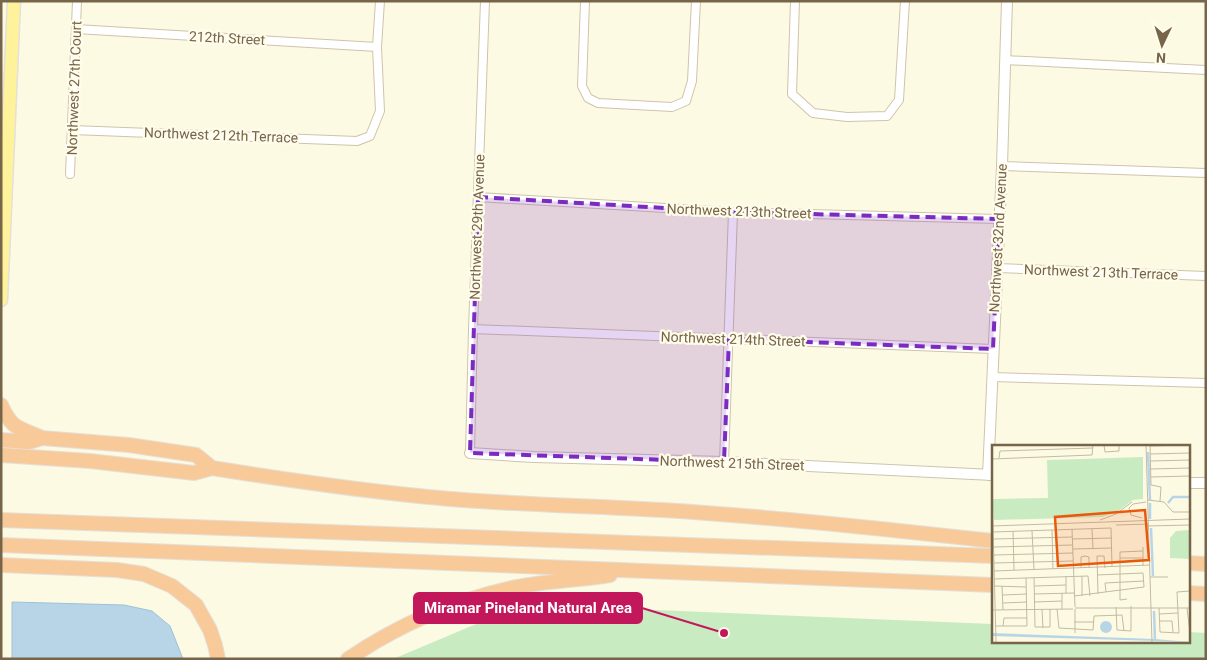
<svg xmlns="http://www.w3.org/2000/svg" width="1207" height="660" viewBox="0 0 1207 660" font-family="Roboto,sans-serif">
  <rect width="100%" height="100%" fill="#fdfae4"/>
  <path fill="#c9ebc2" d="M 585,607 L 993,624 L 993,641 L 1188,641 L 1188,632 L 1206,633 L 1206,659 L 393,659 L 481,622 Z"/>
  <path fill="#b8d5e7" stroke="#9ec1da" d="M 12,602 L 124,605 L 152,611 L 170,626 L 183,659 L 12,659 Z"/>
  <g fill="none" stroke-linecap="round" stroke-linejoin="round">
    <defs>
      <path id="minor" d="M 585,1 L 582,86 L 588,98 L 598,103 L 672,107 L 686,101 L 692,81 L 696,1
        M 795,1 L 792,94 L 813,113 L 847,117 L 887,116 L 899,100 L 905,1
        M 76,29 L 377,47
        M 1005,60 L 1206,70
        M 72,130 L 357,141 L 370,136 L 380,111 L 377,47 L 380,1
        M 1002,166 L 1206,173
        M 70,174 L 77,1
        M 478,197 L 733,212 L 999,219
        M 997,268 L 1206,276
        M 473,329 L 993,349
        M 992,377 L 1206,383
        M 470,453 L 473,329 L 485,1
        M 724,462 L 733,212"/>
      <path id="tertiary" d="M 470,453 L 534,457 L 724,462 L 993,475
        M 988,475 L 1002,166 L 1007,1
        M 1188,483 L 1206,483"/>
      <path id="primary" d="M 1,300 L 14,1"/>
      <path id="motorway" d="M 1,405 C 13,431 19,427 42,438
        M 1,440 L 29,442 L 42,438 L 129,445 L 196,455 L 212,468
        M 1,455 L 90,461 L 194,473 L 212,468 C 281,479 350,489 419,496 C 500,505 582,505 663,510 C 774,517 884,529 993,541
        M 1,520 L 993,556
        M 1,545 L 993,585
        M 1188,563 L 1206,564
        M 1,565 L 117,570 L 144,574 L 172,586 L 196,605 L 210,630 L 215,645 L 218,659
        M 1188,593 L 1206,594
        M 348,659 C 398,625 456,600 516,587 C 547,581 579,580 610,575"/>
    </defs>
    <use href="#minor" stroke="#cfc4aa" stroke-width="10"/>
    <use href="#tertiary" stroke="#cfc4aa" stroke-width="12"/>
    <use href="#primary" stroke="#e4e0db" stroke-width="15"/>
    <use href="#motorway" stroke="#e4e0db" stroke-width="16"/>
    <use href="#minor" stroke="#fff" stroke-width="8"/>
    <use href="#tertiary" stroke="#fff" stroke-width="10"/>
    <use href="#primary" stroke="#fef29b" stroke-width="12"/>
    <use href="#motorway" stroke="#f9ca99" stroke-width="14"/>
  </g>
  <path fill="#7b2cbf" fill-opacity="0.2" stroke="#7b2cbf" stroke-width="4" stroke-dasharray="10 6" stroke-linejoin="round" d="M 478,197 L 733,212 L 999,219 L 993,349 L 729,339 L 724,462 L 470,453 Z"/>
  <g text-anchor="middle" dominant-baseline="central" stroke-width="4.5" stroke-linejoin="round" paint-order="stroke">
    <g font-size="14" fill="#776549" stroke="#fffceb">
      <text transform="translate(227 38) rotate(3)">212th Street</text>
      <text transform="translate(74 88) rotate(-88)">Northwest 27th Court</text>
      <text transform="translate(221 135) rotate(2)">Northwest 212th Terrace</text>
      <text transform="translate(739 211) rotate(2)">Northwest 213th Street</text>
      <text transform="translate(477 227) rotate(-88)">Northwest 29th Avenue</text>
      <text transform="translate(998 238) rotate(-87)">Northwest 32nd Avenue</text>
      <text transform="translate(1101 272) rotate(2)">Northwest 213th Terrace</text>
      <text transform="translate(733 339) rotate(2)">Northwest 214th Street</text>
      <text transform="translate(732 463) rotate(2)">Northwest 215th Street</text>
    </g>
  </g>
  <g transform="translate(992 445)">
    <rect width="198" height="198" fill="#fdfae4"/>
    <path d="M 151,12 L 151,54 L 141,55 L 125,67 L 110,72 L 2,75 L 0,54 L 56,53 L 55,15 ZM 197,85 L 197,114 L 178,113 L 178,93 L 184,86 Z" fill="#c9ebc2"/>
    <path d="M108 182a6 6 0 1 1 12 0a6 6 0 1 1-12 0ZM 0,188 L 163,194 L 198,197 L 0,191 Z" fill="#b8d5e7"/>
    <path fill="none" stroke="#b8d5e7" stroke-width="2.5" d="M 156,7 L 158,55M 158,58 L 158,74M 176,58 L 181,52 L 198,52M 159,83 L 161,131M 162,166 L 163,196"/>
    <path fill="none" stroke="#c3baa1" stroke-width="1" d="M 112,0 L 113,7 L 127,6 L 127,0M 154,0 L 160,197M 158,0 L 159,40 L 169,42 L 168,56M 158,1 L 192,0M 158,9 L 198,8M 7,13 L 8,6 L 101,3M 0,14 L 100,10 L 101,0M 159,16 L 198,15M 159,24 L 198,23M 159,32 L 198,31M 0,42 L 4,197M 156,55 L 172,57 L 181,67 L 198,67M 150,73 L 139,70 L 137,63 L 141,59 L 154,57M 108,75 L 124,69 L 140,57M 124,80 L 157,79M 0,81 L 198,74M 155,81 L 198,80M 80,84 L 83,162M 100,84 L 101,103M 60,85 L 61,124M 21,86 L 22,125M 40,86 L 42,125M 1,87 L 119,83 L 120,121M 2,94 L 80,92M 80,94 L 120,93M 2,102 L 80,100M 151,102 L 151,121M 81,104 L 120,103M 2,110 L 81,108M 128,113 L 151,113M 2,118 L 81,116M 89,123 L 89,112 L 93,111 L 97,112 L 97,123M 2,126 L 158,120M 74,131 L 74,148M 90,131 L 90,151M 42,132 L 43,182 L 58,182 L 58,164M 158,132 L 176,132M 2,134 L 96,131 L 98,151M 2,141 L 34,142M 10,141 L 11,165M 43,141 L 74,140M 114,147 L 113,138 L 152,136M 70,148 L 70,164M 42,149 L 82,148M 106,149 L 105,111 L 112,111 L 113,123M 11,150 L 35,149M 82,151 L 152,142 L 151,128 L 105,130M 135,154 L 128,155 L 128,107 L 151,106M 43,157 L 70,156M 11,158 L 35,157M 124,162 L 125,185 L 139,186 L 139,161M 83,163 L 167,163M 167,163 L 168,187 L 187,188 L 185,147 L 198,146M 167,163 L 198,163M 195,163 L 198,188M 50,164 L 51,183M 65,164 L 67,183 L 101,185 L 102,171 L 130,170 L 132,186M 0,165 L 81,164M 167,169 L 186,168M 168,176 L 180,176 L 181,187M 82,177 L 102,177M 3,181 L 35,181 L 34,133M 11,181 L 12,173 L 35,173M 83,188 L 83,164"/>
    <path fill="#e8590c" fill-opacity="0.15" stroke="#e8590c" stroke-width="2.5" d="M 153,65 L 157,115 L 66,121 L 63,72 Z"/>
    <rect width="198" height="198" fill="none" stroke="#776549" stroke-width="2.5"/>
  </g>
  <path fill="none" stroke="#c2185b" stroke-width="2" d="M724 633L642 608"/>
  <circle fill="#c2185b" stroke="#fffceb" stroke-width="2" cx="724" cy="633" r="5"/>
  <rect fill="#c2185b" stroke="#c2185b" stroke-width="2" x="414" y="593" width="228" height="30" rx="5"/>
  <g font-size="15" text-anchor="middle" font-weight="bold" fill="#fff">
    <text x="528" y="613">Miramar Pineland Natural Area</text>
  </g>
  <rect width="1207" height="660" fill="none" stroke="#776549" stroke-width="5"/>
  <g transform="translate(1162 45) rotate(184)" stroke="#fffceb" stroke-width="4" paint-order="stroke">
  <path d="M0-4L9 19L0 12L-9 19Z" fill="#776549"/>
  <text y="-8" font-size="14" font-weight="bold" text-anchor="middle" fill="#776549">N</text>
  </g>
</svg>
